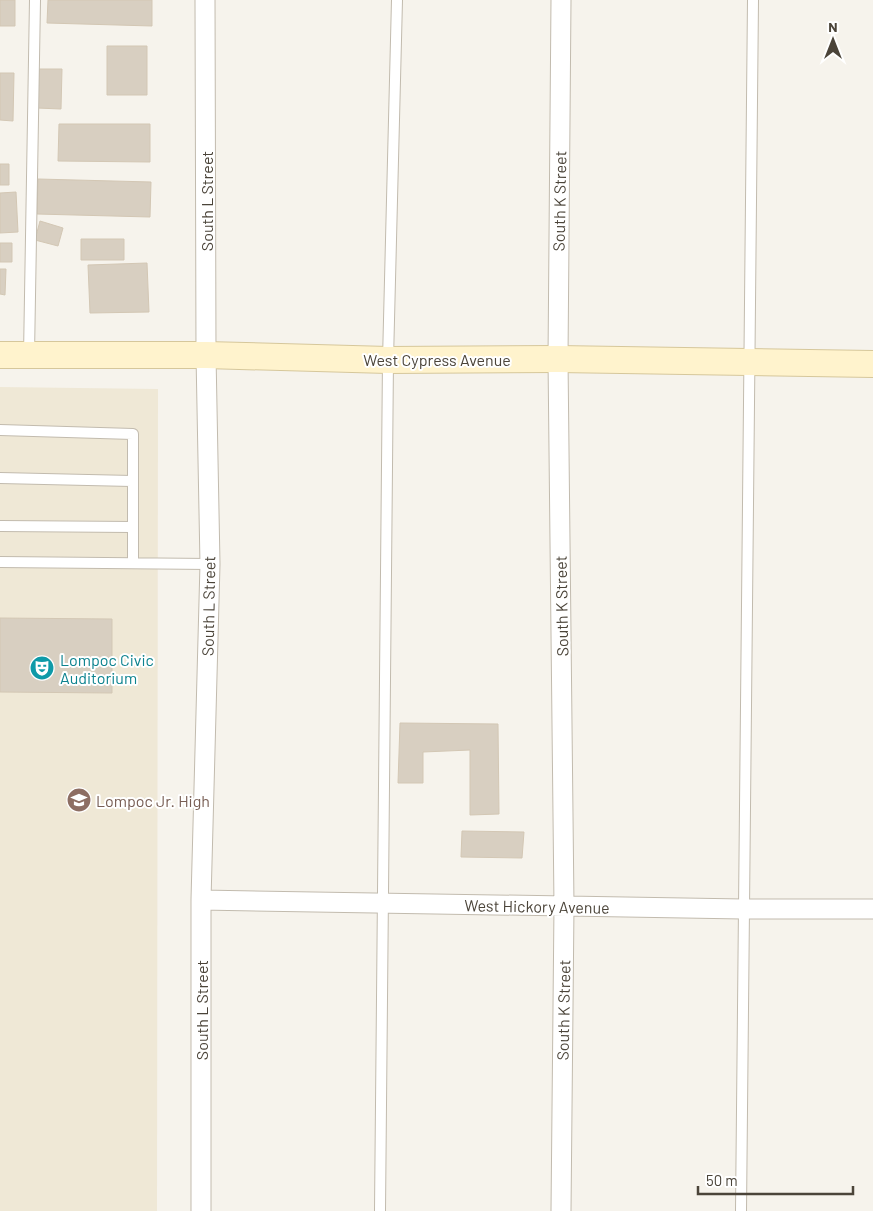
<svg xmlns="http://www.w3.org/2000/svg" width="873" height="1211" viewBox="0 0 873 1211" font-family="Barlow,sans-serif">
  <rect width="100%" height="100%" fill="#f6f3ec"/>
  <path fill="#efe8d6" d="M 0,387 L 158,389 L 157,1211 L 0,1211 Z"/>
  <path fill="#d8cfc1" stroke="#d3c7b4" d="M 0,0 L 15,0 L 15,26 L 0,26 Z
    M 48,0 L 152,0 L 152,26 L 47,23 Z
    M 107,46 L 147,46 L 147,95 L 107,95 Z
    M 39,69 L 62,69 L 61,109 L 37,108 Z
    M 0,73 L 14,73 L 13,121 L 0,120 Z
    M 59,124 L 150,124 L 150,162 L 58,161 Z
    M 0,164 L 9,164 L 9,185 L 0,185 Z
    M 38,179 L 151,182 L 150,217 L 37,214 Z
    M 16,192 L 18,232 L 0,233 L 0,193 Z
    M 40,221 L 63,228 L 58,246 L 35,240 Z
    M 81,239 L 124,239 L 124,260 L 81,260 Z
    M 0,243 L 12,243 L 12,262 L 0,262 Z
    M 147,263 L 149,312 L 90,313 L 88,265 Z
    M 0,269 L 6,269 L 5,295 L 0,294 Z
    M 0,618 L 112,619 L 112,693 L 0,692 Z
    M 400,723 L 498,724 L 499,814 L 470,815 L 470,750 L 423,752 L 423,783 L 398,783 Z
    M 462,831 L 524,832 L 522,858 L 461,857 Z"/>
  <g fill="none" stroke-linecap="round" stroke-linejoin="round">
    <defs>
      <path id="lane" d="M 29,355 L 35,0
        M 0,430 L 133,434 L 133,563
        M 0,478 L 132,481
        M 0,526 L 132,527
        M 0,562 L 210,564
        M 380,1211 L 388,360 L 397,0
        M 741,1211 L 753,0"/>
      <path id="street" d="M 561,0 L 558,359 L 564,906 L 561,1211
        M 201,900 L 743,909 L 873,909
        M 201,1211 L 201,900 L 210,564 L 206,355 L 205,0"/>
      <path id="secondary" d="M 0,355 L 206,355 L 388,360 L 558,359 L 873,364"/>
    </defs>
    <use href="#lane" stroke="#c2bbae" stroke-width="12"/>
    <use href="#street" stroke="#c2bbae" stroke-width="21"/>
    <use href="#secondary" stroke="#d6c79b" stroke-width="28"/>
    <use href="#lane" stroke="#fff" stroke-width="10"/>
    <use href="#street" stroke="#fff" stroke-width="19"/>
    <use href="#secondary" stroke="#fff3cd" stroke-width="26"/>
  </g>
  <defs>
    <symbol id="theatre-disc" viewBox="-11 -11 22 22"><circle r="9.5" fill="#0f9aa8" stroke="#fff"/><path d="M-5-5.5Q0-4 5-5.5V0Q5 5 0 6Q-5 5-5 0ZM-3.3-2.5H-1v1.5H-3.3ZM1-2.5H3.3v1.5H1ZM-2.8 1Q0 5.5 2.8 1Z" fill="#fff"/></symbol>
    <symbol id="school-disc" viewBox="-11 -11 22 22"><circle r="9.5" fill="#8d6e63" stroke="#fff"/><path d="M0-5L7-2L0 1L-7-2ZM-4 1L0 2.5L4 1V4Q0 6-4 4Z" fill="#fff"/></symbol>
  </defs>
  <g fill-rule="evenodd">
    <use href="#theatre-disc" x="28" y="654" width="28" height="28"/>
    <use href="#school-disc" x="65" y="786" width="28" height="28"/>
  </g>
  <g text-anchor="middle" dominant-baseline="central" stroke-width="4" stroke-linejoin="round" paint-order="stroke">
    <g font-size="16" fill="#4b4439" stroke="#fff">
      <text transform="translate(206 201) rotate(-90)">South L Street</text>
      <text transform="translate(559 201) rotate(-89)">South K Street</text>
      <text x="437" y="359">West Cypress Avenue</text>
      <text transform="translate(208 606) rotate(-89)">South L Street</text>
      <text transform="translate(561 606) rotate(-91)">South K Street</text>
      <text transform="translate(537 906) rotate(1)">West Hickory Avenue</text>
      <text transform="translate(201 1010) rotate(-90)">South L Street</text>
      <text transform="translate(563 1010) rotate(-89)">South K Street</text>
    </g>
    <g font-size="16" fill="#0d838f" stroke="#fff" text-anchor="start">
      <text x="60" y="659">Lompoc Civic<tspan x="60" dy="18">Auditorium</tspan></text>
    </g>
    <g font-size="16" fill="#785e54" stroke="#fff" text-anchor="start">
      <text x="96" y="800">Lompoc Jr. High</text>
    </g>
  </g>
  <g transform="translate(833 40)" stroke="#ffffff" stroke-width="4" paint-order="stroke">
  <path d="M0-4L9 19L0 12L-9 19Z" fill="#4b4439"/>
  <text y="-8" font-size="14" font-weight="bold" text-anchor="middle" fill="#4b4439">N</text>
  </g>
  <path d="M698 1186v8h155v-8" fill="none" stroke="#4b4439" stroke-width="2.5"/>
  <text x="706" y="1186" font-size="15" fill="#4b4439" stroke="#ffffff" stroke-width="4" paint-order="stroke">50 m</text>
</svg>
